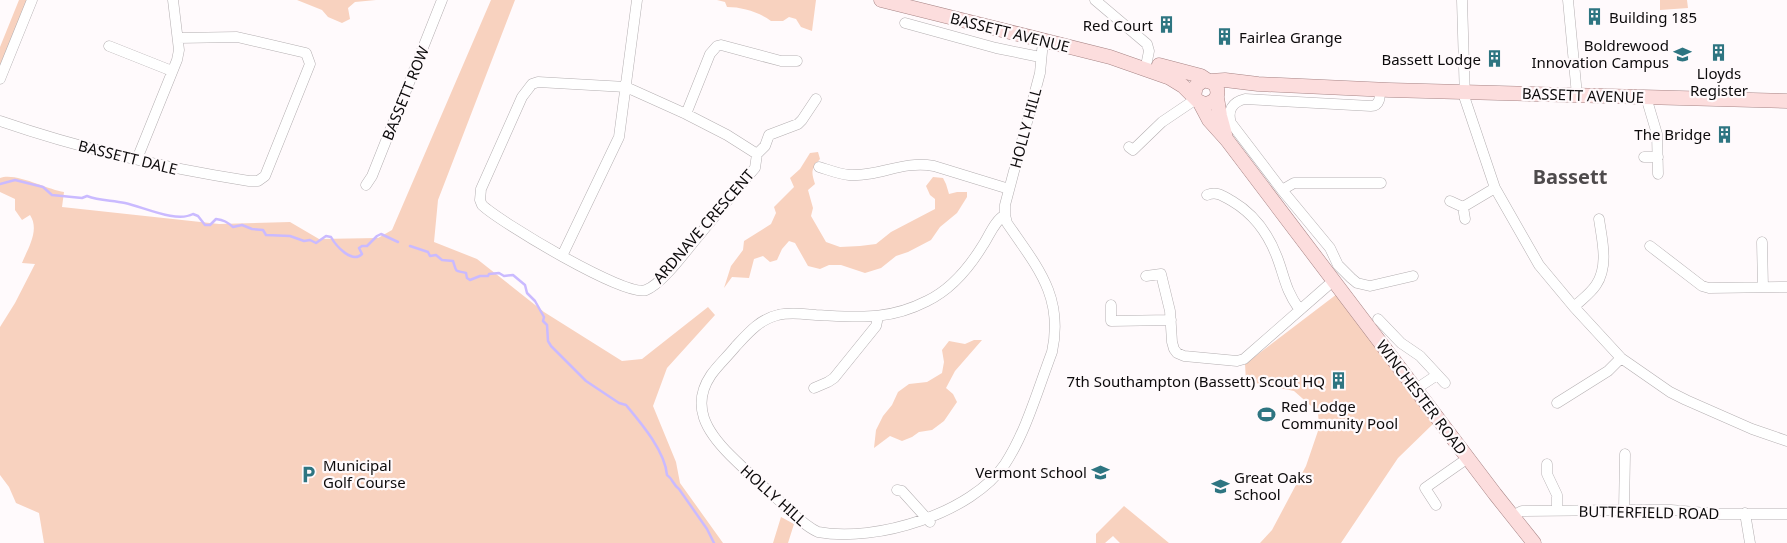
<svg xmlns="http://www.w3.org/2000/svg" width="1787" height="543" viewBox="0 0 1787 543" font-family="'Noto Sans',sans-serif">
  <rect width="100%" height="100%" fill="#fffafc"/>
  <path fill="#f8d2bf" d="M 19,0 L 28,0 L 0,67 L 0,47 Z
    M 297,0 L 376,0 L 355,2 L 348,8 L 350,19 L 342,23 L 328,17 L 322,10 Z
    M 491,0 L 515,0 L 438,200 L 434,242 L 477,259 L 544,312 L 622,361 L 642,359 L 708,307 L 715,315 L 667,368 L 653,406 L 676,462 L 680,483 L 723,543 L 44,543 L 39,513 L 16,503 L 9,487 L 0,475 L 0,327 L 15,303 L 35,264 L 22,263 C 28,248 40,230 30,215 L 22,220 L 15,210 L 15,199 L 0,192 L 0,178 C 16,172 48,190 64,192 L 62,207 L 219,224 L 290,222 L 319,239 L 378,238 L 392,230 Z
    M 717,0 L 816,0 L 812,31 L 801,27 L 796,19 L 789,17 L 783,21 L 771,21 C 759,12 742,7 727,7 L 725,2 Z
    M 1660,0 L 1687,0 L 1688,8 L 1660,10 Z
    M 818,152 L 820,159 C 811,170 811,171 815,184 L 808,190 L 813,208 L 811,216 L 826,242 L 840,247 L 860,246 L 876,244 L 891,232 L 935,209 L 935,199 L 930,195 L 926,186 L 933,177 L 943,178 L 946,184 L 949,194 L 957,192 L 967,192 L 967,197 L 957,213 L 940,227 L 931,240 L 908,252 L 896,256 L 881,268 L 865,273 L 841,265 L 829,265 L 820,269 L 808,266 L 795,243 L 789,241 L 782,249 L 777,260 L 770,262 L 763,256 L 754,259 L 749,278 L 732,277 L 724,288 L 731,266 L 743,250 L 744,241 L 771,224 L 776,213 L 774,207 L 794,187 L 790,178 L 800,169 L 810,153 Z
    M 1337,294 L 1434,423 L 1398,458 L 1341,543 L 1260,543 L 1272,530 L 1306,466 L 1319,428 L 1318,412 L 1294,391 L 1246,381 L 1245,364 Z
    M 974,340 L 982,340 L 955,371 L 946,388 L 953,394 L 957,402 L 944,421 L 932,430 L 919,432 L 912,437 L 902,441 L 890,436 L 874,448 L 876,430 L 883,416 L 892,405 L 898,392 L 909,384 L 927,382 L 942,373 L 944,362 L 942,350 L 949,341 L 965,344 Z
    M 1124,506 L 1169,543 L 1120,543 L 1113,536 L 1105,543 L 1096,543 L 1096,534 Z
    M 781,517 L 794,524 L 788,543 L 773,543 Z"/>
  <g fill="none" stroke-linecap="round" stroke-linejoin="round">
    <path stroke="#cabaff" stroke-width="2.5" d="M 0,184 L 15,180 L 43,187 L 52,195 L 82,198 L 87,196 C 100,201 112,200 125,203 C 144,207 176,223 193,214 L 198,216 L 205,225 L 210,225 L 216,219 C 224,220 227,222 233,227 L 242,225 L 252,229 L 263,230 L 266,235 L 290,236 L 304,241 L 310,240 L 316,243 L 326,236 L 331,237 C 336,246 352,264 362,254 L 359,248 L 362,246 L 367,246 L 377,236 L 381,234 L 398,242
      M 410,246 L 428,252 L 430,256 L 436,255 L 442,260 L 453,261 C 457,273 454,270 466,273 L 467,278 L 470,280 L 480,276 L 488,276 L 489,274 L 499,273 L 504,276 L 513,275 L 525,285 L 527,293 L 535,301 L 544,317 L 543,321 L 547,325 L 548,341 L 551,346 L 586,381 L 619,403 L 626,405 C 641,423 665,451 667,475 C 673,479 673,485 679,489 L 707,529 L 714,543"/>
    <defs>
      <path id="minor" d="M 1095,0 L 1147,44 L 1149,51 L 1147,61
        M 1462,0 L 1465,99 L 1495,188 L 1539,265 L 1574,307 L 1621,358 L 1670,392 L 1686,400 L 1752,429 L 1787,441
        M 1568,0 L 1577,95
        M 905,23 L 996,48 L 1040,57
        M 109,46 L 172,71
        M 0,79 L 32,0
        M 538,82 L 626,87 L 686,114 L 727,135 L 757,154 L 755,168 C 735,191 716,215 696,239 C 685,252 662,284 646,290 C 626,298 500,222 482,205 L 480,200 L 481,189 L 522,97 L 532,84 Z
        M 1380,90 C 1380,97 1380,106 1371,106 L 1245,99 C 1232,102 1227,111 1231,123 L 1282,190 L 1330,248 L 1338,265 L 1351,278 L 1357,283 L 1370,286 L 1413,276
        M 1646,97 L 1657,134 L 1658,174
        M 686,114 L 710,54 L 717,46 L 721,45 L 781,61 L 797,61
        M 0,121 C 81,149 165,168 249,181 L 258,181 L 265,176 L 310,64 L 306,53 L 237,37 L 178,38
        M 1129,147 L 1133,150 L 1162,122 L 1196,99
        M 757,154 L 765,146 L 769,135 L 798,124 L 802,120 L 816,99
        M 1644,157 L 1658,157
        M 137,159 L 177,60 L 179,50 L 173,0
        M 819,167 C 829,170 839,174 849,175 C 880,177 902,160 934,166 L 1009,189
        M 366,185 L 372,176 L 442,0
        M 1282,190 L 1294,183 L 1381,183
        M 1207,195 C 1217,191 1223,196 1232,201 C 1254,214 1268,233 1277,257 C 1285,278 1285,289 1299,309
        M 1450,201 L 1463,207 L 1465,219
        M 1463,207 L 1495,188
        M 1005,215 C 995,220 989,236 983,245 C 969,268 952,289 927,301 C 888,321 858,317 816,315 C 803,314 790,312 778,315 C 760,319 748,333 736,346 C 728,356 718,365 711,375 C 690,406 707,432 730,455 C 747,472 765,488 783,504 C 793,514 805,526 818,532 C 876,543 972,513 1005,464 C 1026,432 1038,389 1052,352 C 1064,296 1037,267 1007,223 L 1005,215 L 1005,205 L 1040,73 L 1043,41
        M 1762,242 L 1763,287
        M 1650,246 L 1702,286 L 1709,288 L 1787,287
        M 562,256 L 619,137 L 637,0
        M 1146,276 L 1161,274 L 1170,311 L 1172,342 L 1174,349 L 1177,353 L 1184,356 L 1237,361 L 1244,359 L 1333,281
        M 1111,305 L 1111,321 L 1171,320
        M 1574,307 C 1581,300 1590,294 1596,285 C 1609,266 1602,240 1599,219
        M 1378,319 L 1401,343 L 1420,356 L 1445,383
        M 814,388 L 828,382 L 834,378 L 876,326 L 878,317
        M 1416,389 L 1437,375
        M 1557,403 L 1608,371 L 1621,358
        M 1547,464 L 1547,474 L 1557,495 L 1557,510
        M 897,490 L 902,491 L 930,522
        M 1436,505 L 1425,488 L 1468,458
        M 1624,510 L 1625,454
        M 1745,513 L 1750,543
        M 1512,516 L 1522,511 L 1624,510 L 1671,510 L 1718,514 L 1787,514"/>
      <path id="major" d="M 881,0 L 1110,57 L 1170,78 L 1183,86 L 1198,101 L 1204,104 C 1217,103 1221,93 1214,83 L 1204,80 L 1196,86 L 1194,96
        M 1159,65 L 1201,76 L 1207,80
        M 1210,81 L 1225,80 L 1258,84 L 1389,90 L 1787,101
        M 1217,98 L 1220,116 L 1226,138
        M 1200,103 L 1209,120 L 1227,140 L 1495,494 L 1534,543"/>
    </defs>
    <use href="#minor" stroke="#b4afb1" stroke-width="11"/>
    <use href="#major" stroke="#a78586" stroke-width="15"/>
    <use href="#minor" stroke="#fff" stroke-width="10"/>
    <use href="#major" stroke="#fcdddd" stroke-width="14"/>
  </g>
  <defs>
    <symbol id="building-bare" viewBox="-9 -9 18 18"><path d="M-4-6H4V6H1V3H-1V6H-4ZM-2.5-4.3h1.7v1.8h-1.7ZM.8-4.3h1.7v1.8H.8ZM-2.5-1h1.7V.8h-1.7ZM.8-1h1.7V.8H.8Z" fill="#2e7581" stroke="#fffafc" stroke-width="2.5" paint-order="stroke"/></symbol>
    <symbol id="university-bare" viewBox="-9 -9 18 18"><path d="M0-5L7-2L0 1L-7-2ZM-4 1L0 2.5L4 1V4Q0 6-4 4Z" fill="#2e7581" stroke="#fffafc" stroke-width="2.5" paint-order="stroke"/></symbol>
    <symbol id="stadium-bare" viewBox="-9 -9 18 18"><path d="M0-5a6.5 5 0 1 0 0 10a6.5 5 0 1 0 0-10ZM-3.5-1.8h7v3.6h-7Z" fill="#2e7581" stroke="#fffafc" stroke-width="2.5" paint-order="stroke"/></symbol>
    <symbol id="school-bare" viewBox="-9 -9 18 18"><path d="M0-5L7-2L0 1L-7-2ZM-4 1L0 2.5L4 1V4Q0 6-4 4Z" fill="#2e7581" stroke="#fffafc" stroke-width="2.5" paint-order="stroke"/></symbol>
    <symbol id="parking-bare" viewBox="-9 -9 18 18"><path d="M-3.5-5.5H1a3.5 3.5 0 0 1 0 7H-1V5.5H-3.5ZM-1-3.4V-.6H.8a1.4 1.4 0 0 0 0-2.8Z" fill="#2e7581" stroke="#fffafc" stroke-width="2.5" paint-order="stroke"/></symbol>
  </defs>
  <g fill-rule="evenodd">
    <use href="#building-bare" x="1582" y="4" width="25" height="25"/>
    <use href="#building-bare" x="1154" y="12" width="25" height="25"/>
    <use href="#building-bare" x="1212" y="24" width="25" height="25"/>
    <use href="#building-bare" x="1706" y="40" width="25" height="25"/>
    <use href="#university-bare" x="1670" y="42" width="25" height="25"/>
    <use href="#building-bare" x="1482" y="46" width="25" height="25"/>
    <use href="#building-bare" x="1712" y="122" width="25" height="25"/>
    <use href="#building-bare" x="1326" y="368" width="25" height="25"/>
    <use href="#stadium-bare" x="1254" y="402" width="25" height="25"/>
    <use href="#school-bare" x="1088" y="460" width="25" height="25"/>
    <use href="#parking-bare" x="296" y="462" width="25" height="25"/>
    <use href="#school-bare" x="1208" y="474" width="25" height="25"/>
  </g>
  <g text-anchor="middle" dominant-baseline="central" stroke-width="4.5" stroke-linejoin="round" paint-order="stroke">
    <g font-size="15" fill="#0d0b0c" stroke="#fffafc" text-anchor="end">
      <text x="1609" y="17" text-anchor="start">Building 185</text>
      <text x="1153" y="25">Red Court</text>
      <text x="1239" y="37" text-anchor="start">Fairlea Grange</text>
      <text x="1669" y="45">Boldrewood<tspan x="1669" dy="17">Innovation Campus</tspan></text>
      <text x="1481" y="59">Bassett Lodge</text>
      <text x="1719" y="73" text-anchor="middle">Lloyds<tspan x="1719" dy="17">Register</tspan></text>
      <text x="1711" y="134">The Bridge</text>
      <text x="1325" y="381">7th Southampton (Bassett) Scout HQ</text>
      <text x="1281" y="406" text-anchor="start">Red Lodge<tspan x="1281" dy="17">Community Pool</tspan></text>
      <text x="323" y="465" text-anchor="start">Municipal<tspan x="323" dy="17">Golf Course</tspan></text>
      <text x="1087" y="472">Vermont School</text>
      <text x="1234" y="477" text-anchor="start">Great Oaks<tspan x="1234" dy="17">School</tspan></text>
    </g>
    <g font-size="15" fill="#0d0b0c" stroke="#fffafc">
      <text transform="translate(1010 32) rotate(14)">BASSETT AVENUE</text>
      <text transform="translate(405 93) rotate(-68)">BASSETT ROW</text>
      <text transform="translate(1583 95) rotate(2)">BASSETT AVENUE</text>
      <text transform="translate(1025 128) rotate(-75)">HOLLY HILL</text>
      <text transform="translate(128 157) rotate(14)">BASSETT DALE</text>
      <text transform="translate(703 226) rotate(-49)">ARDNAVE CRESCENT</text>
      <text transform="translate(1422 397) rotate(53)">WINCHESTER ROAD</text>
      <text transform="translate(774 495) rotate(42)">HOLLY HILL</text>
      <text transform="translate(1649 512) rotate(1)">BUTTERFIELD ROAD</text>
    </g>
    <g font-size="20" font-weight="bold" fill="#4e4a4c" stroke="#fffafc">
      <text x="1570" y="176">Bassett</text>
    </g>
  </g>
</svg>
